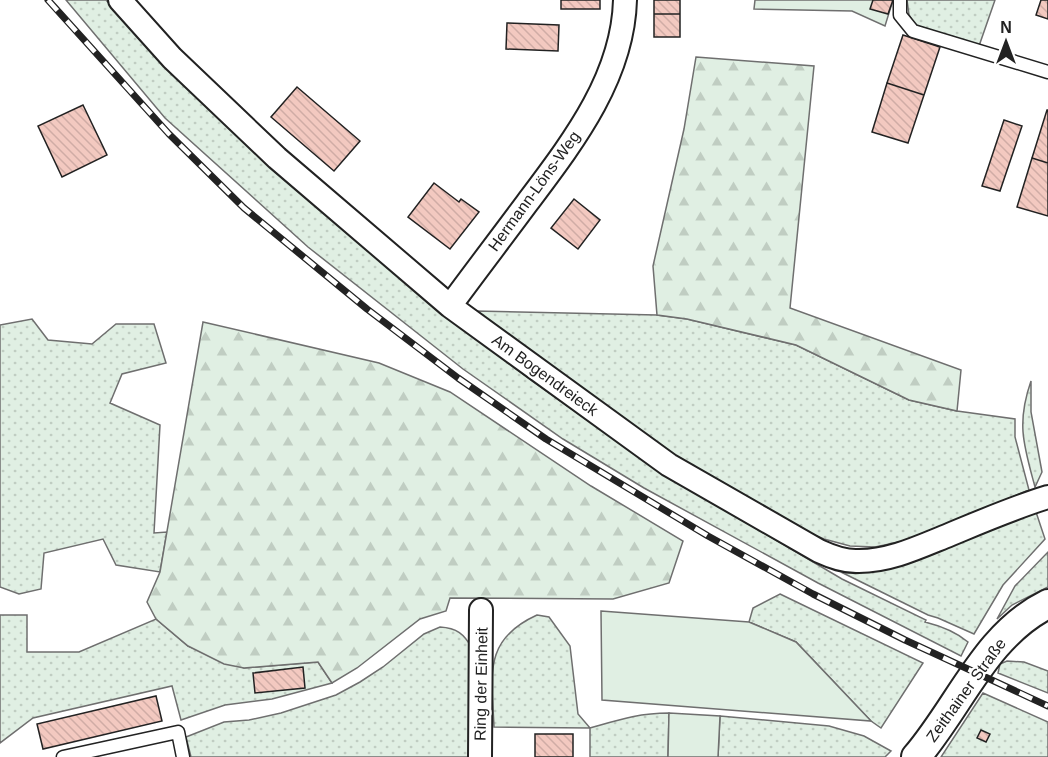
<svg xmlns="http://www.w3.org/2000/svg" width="1048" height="757" viewBox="0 0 1048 757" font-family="Helvetica,sans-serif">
  <defs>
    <pattern id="grass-dots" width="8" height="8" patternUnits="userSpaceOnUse" patternTransform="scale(1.5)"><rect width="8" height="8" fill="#e0efe3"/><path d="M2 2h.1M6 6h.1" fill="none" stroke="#c0cdc2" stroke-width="1.8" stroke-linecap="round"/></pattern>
    <pattern id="forest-firs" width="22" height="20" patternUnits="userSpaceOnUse" patternTransform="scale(1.5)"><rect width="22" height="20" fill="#e0efe3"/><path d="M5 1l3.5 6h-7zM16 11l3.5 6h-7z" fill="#c0cdc2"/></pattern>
    <pattern id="building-back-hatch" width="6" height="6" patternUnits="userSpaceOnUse" patternTransform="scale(1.5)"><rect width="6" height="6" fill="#f3c9c0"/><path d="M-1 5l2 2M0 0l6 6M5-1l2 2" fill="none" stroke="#d0aca5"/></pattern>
  </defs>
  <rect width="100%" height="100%" fill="#fff"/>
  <path fill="url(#grass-dots)" stroke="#6f6f6f" stroke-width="1.5" d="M 66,0 L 106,0 L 165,65 L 271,168 L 428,302 L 532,381 L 665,475 L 842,579 L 926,620 L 925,622 C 941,626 955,631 968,642 L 961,656 L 818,583 L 644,488 L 563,439 L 463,369 L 308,247 L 165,118 Z
    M 907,0 L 995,0 L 979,46 L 915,25 L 909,15 Z
    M 475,311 L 657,315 L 687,319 L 796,345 L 909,400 L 957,411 L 1015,419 L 1015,437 L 1029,490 L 909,540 L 875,547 L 850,546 L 824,539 L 803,530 L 675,456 Z
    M 32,319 L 48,340 L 92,344 L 116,324 L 154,324 L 166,363 L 122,374 L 110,403 L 160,425 L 154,533 L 167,532 L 160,572 L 116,565 L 103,539 L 44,553 L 41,589 L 19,594 L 0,587 L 0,325 Z
    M 1031,381 L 1031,412 L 1042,472 L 1035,487 C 1024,446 1016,424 1031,381 Z
    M 1036,512 L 1045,539 L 1003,585 L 974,634 L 938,618 L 928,615 L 843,573 L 864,572 Z
    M 1048,552 L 1048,587 L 1012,605 L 997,619 L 1015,586 Z
    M 780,594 L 923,663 L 881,728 L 871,721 L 796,642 L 749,622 L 753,608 Z
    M 0,615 L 27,615 L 27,652 L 79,652 L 156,619 L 188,646 L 244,668 L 318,662 L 332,683 L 272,699 L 225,705 L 181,720 L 172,686 L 33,718 L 0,743 Z
    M 537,615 L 549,617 L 570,646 L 578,714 L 590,728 C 618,720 639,713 669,713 L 668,757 L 590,757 L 590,728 L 494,727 C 492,676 482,640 537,615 Z
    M 440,627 C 457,628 464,634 472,648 L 470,757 L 191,757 L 186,737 L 224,722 L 249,720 L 281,713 L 336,695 L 360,682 L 383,667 L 424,634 Z
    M 1007,661 L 1024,662 L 1048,671 L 1048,693 L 998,673 L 1000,664 Z
    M 983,693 L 1048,722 L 1048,757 L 941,757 Z
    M 720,716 L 829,726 L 864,736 L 891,751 L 885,757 L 718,757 Z"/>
  <path fill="url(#forest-firs)" stroke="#6f6f6f" stroke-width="1.5" d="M 696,57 L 814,66 L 790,308 L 961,370 L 957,411 L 909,400 L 796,345 L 687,319 L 657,315 L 653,266 L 684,129 Z
    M 203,322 L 379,363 L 450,392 L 591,486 L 683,541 L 669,583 L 613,599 L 450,598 L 446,611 L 420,619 L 357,668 L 332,683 L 318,662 L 244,668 L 224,664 L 188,646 L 156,619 L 147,602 L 160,572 Z"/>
  <path fill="#e0efe3" stroke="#6f6f6f" stroke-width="1.5" d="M 755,0 L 893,0 L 885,26 L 852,11 L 754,9 Z
    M 601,611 L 749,622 L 796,642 L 871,721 L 602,700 Z
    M 669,713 L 720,716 L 718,757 L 668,757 Z"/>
  <path fill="url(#building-back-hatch)" stroke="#222" stroke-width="1.5" d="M 561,0 L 600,0 L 600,9 L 561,9 Z
    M 654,0 L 680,0 L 680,14 L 654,14 Z
    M 873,0 L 893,0 L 888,14 L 870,9 Z
    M 1041,0 L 1048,0 L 1048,19 L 1036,15 Z
    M 654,14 L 680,14 L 680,37 L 654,37 Z
    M 507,23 L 559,25 L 558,51 L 506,49 Z
    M 903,35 L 940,47 L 924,95 L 887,83 Z
    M 887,83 L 924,95 L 908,143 L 872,132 Z
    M 297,87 L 360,141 L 334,171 L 271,117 Z
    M 83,105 L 107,155 L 62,177 L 38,126 Z
    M 1047,110 L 1048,110 L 1048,163 L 1032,158 Z
    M 1004,120 L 1022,126 L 1000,191 L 982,186 Z
    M 1032,158 L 1048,163 L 1048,216 L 1017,207 Z
    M 434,183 L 459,202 L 461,199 L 479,212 L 450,249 L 408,217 Z
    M 574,199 L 600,220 L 578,249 L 551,228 Z
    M 303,667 L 305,688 L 255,693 L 253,673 Z
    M 156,696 L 162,721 L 43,749 L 37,724 Z
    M 981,730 L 990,734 L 986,742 L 977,738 Z
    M 535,734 L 573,734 L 573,757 L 535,757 Z"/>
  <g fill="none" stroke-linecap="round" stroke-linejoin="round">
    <defs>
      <path id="service" d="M 900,0 L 900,15 L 913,31 L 1048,72
        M 63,757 L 178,732 L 183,757"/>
      <path id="minor" d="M 120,0 L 172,58 L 277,158 L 450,306 L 669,465 L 819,551 C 832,557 845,562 859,561 C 889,561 917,548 944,537 C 978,523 1012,508 1048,497
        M 450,306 C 475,272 501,238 527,203 C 572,143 623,78 625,0
        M 480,757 L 481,610"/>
      <path id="tertiary" d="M 916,757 C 960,706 985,635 1048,604"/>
    </defs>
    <use href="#service" stroke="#222" stroke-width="15"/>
    <use href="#minor" stroke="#222" stroke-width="26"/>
    <use href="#tertiary" stroke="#222" stroke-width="32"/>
    <use href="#service" stroke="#fff" stroke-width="12"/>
    <use href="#minor" stroke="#fff" stroke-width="22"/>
    <use href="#tertiary" stroke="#fff" stroke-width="28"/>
    <defs>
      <path id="rail" d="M 48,0 L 169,134 L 244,208 L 367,309 L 458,378 L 546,439 L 708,536 L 813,594 L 905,640 L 1048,706"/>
    </defs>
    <use href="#rail" stroke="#222" stroke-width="7"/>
    <use href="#rail" stroke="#fff" stroke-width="4.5" stroke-dasharray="14" stroke-linecap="butt"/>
  </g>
  <g text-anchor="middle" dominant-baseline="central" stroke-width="4.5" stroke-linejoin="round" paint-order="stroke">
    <g font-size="16" fill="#222" stroke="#fff">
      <text transform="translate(534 191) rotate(-54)">Hermann-Löns-Weg</text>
      <text transform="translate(545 375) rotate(36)">Am Bogendreieck</text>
      <text transform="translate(481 684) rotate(-89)">Ring der Einheit</text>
      <text transform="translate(966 690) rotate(-54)">Zeithainer Straße</text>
    </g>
  </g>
  <g transform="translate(1006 42)" stroke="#ffffff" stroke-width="4.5" paint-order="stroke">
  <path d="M0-4.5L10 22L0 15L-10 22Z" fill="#222222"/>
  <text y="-9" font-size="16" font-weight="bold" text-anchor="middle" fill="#222222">N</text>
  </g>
</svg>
